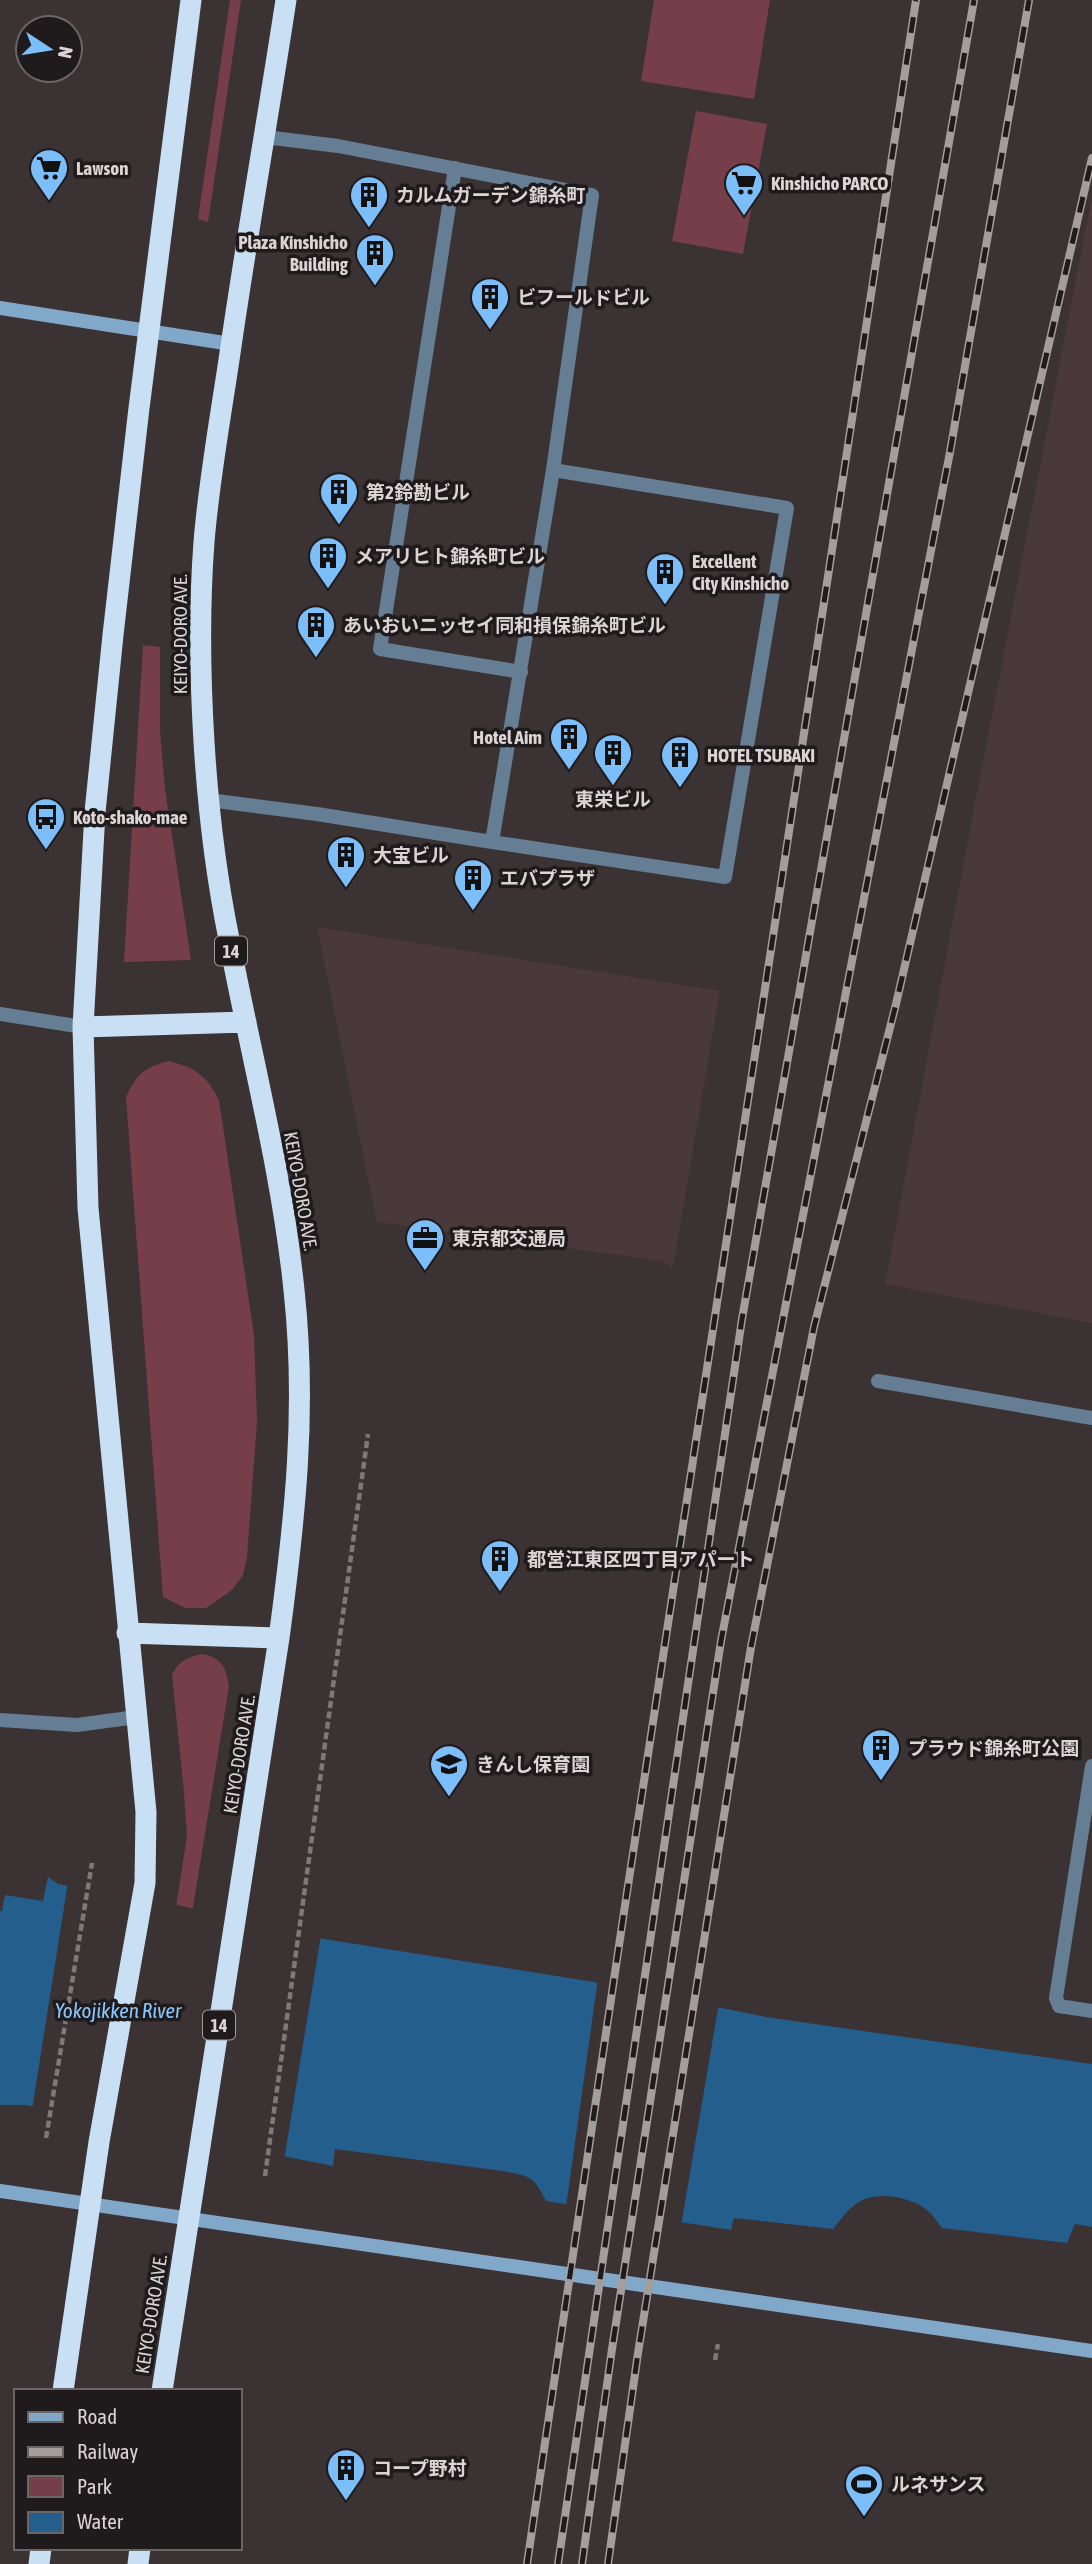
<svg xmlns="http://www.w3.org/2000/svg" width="1092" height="2564" viewBox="0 0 1092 2564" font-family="'Asap Condensed','Noto Sans JP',sans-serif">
  <rect width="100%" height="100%" fill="#3b3233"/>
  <path fill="#49393b" d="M 1092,196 L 1092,1323 L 885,1284 L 971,824 Z
    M 317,927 L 720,991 L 673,1268 L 662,1261 L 377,1222 Z"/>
  <path fill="#763e49" d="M 230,0 L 241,0 L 208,222 L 198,219 Z
    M 654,0 L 770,0 L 754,99 L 641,81 Z
    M 696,111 L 767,124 L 743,254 L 672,241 Z
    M 143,645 L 160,647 L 160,732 L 165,789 L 191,960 L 124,962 Z
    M 169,1061 C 196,1068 206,1075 219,1100 L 254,1335 L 257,1422 L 247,1557 L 243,1575 L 232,1590 L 206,1608 L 185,1608 L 163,1597 L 126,1097 C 137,1074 143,1068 169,1061 Z
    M 202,1654 C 221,1657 226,1667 229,1686 L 160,2110 L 145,2108 L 187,1836 L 184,1792 L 172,1675 C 179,1661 187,1657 202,1654 Z"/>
  <path fill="#245e8d" d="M 48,1877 L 58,1884 L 324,1939 L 594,1982 L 766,2017 L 1092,2064 L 1092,2227 L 1075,2224 L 1067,2243 L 942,2228 C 937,2222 933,2215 928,2211 C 914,2198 882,2192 865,2199 C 851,2204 842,2218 833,2229 L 734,2218 L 731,2230 L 546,2201 C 533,2175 530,2177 503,2171 L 335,2149 L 333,2166 L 26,2105 L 0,2105 L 0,1911 L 2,1911 L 5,1895 L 43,1901 Z"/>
  <path fill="#3b3233" d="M 68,1882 L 321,1935 L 284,2160 L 32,2110 Z
    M 598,1979 L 719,2003 L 681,2226 L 566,2207 Z"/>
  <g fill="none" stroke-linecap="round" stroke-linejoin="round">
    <path stroke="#7f7879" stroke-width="4.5" stroke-dasharray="7 3.5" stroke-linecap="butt" d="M 46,2138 L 92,1863
      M 265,2176 L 368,1434
      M 715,2360 L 718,2344"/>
    <path stroke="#667e94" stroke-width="14" d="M 878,1381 L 1092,1418"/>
    <path stroke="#667e94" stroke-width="14" d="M 265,137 L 338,146 L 592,195 L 553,470 L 492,842 L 725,877 L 787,508 L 553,470
      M 455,168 L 380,649 L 521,672
      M 209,800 L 317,814 L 492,842
      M 0,1014 L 83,1027
      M 0,1720 L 77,1725 L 136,1717
      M 1092,1766 L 1056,1998 L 1059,2006 L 1092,2011"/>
    <path stroke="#81a7c9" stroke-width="14" d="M 0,308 L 231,344
      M 0,2191 L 1092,2351"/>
    <path stroke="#c8dff4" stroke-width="21" d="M 83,1027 L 246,1022
      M 127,1633 L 279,1638
      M 63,2391 L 99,2142 L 145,1883 L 146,1812 L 88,1208 L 83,1027 L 95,812 L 113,635 L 139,408 L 191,0
      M 162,2391 L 279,1638 C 295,1519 307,1410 294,1290 C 282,1172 251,1056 229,939 C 216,875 208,807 204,742 C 200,676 199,608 204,542 C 209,479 221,415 230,353 C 247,235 268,118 286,0
      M 39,2564 L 41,2548
      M 138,2564 L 140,2548"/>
    <defs>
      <path id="rail" d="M 527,2564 L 624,1912 L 916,0
        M 558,2564 L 742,1319 L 974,0
        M 582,2564 L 612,2349 L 721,1641 L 950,452 L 1029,0
        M 608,2564 L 638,2353 L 751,1647 L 814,1327 L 896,1004 L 1092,158"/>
    </defs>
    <use href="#rail" stroke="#a49d9e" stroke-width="8"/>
    <use href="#rail" stroke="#1f1b1c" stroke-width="5" stroke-dasharray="16" stroke-linecap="butt"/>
  </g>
  <defs>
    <symbol id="supermarket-pin" viewBox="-11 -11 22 30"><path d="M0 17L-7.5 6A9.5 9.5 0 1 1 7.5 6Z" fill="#7cbef9" stroke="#1f1b1c"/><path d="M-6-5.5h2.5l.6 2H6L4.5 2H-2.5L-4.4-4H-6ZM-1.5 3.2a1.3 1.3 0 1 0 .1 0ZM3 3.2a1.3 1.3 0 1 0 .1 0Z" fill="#111"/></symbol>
    <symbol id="building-pin" viewBox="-11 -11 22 30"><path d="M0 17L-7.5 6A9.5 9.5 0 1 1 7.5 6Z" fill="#7cbef9" stroke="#1f1b1c"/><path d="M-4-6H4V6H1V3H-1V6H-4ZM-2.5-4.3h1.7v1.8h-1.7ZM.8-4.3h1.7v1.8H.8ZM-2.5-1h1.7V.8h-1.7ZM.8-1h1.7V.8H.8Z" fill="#111"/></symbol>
    <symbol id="bus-pin" viewBox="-11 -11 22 30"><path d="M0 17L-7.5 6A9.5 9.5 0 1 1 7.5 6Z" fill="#7cbef9" stroke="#1f1b1c"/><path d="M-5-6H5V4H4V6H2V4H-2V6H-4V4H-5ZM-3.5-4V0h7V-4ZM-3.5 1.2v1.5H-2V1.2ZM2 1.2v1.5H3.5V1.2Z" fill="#111"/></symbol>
    <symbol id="office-pin" viewBox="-11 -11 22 30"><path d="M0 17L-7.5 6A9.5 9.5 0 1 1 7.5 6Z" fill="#7cbef9" stroke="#1f1b1c"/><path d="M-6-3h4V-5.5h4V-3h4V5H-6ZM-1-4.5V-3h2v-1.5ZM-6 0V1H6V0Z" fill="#111"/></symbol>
    <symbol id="school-pin" viewBox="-11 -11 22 30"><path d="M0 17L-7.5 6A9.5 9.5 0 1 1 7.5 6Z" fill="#7cbef9" stroke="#1f1b1c"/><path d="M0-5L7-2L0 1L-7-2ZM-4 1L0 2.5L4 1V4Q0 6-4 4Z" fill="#111"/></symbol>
    <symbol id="stadium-pin" viewBox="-11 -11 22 30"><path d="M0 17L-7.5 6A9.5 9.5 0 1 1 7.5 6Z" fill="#7cbef9" stroke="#1f1b1c"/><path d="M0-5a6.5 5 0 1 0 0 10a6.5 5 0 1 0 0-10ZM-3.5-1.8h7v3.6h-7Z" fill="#111"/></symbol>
  </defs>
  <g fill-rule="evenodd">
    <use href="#supermarket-pin" x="27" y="146" width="44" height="60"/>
    <use href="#supermarket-pin" x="722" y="161" width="44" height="60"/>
    <use href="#building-pin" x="347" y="173" width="44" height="60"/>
    <use href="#building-pin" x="353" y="231" width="44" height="60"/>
    <use href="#building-pin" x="468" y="275" width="44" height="60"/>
    <use href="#building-pin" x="317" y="470" width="44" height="60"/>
    <use href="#building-pin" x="306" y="534" width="44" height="60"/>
    <use href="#building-pin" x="643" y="550" width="44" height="60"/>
    <use href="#building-pin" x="294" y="603" width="44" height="60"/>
    <use href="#building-pin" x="547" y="715" width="44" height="60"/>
    <use href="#building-pin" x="591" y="731" width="44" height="60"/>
    <use href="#building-pin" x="658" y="733" width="44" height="60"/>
    <use href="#bus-pin" x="24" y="795" width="44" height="60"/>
    <use href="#building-pin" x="324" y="833" width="44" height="60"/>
    <use href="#building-pin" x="451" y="856" width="44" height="60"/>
    <use href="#office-pin" x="403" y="1216" width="44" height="60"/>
    <use href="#building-pin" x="478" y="1537" width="44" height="60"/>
    <use href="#building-pin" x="859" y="1726" width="44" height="60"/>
    <use href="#school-pin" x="427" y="1742" width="44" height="60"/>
    <use href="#building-pin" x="324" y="2446" width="44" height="60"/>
    <use href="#stadium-pin" x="842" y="2462" width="44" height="60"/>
  </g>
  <g text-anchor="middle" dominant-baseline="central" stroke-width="7" stroke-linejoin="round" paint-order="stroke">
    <g fill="#1f1b1c" stroke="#a29c9e" stroke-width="2">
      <rect x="215" y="936.5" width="32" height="29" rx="5"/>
      <rect x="203" y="2010.5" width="32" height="29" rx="5"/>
    </g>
    <g font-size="18" font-weight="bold" fill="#dad4d5">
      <text x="231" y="951">14</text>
      <text x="219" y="2025">14</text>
    </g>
    <g font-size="19" font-weight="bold" fill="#dad4d5" stroke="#1f1b1c" text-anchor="start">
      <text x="76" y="168">Lawson</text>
      <text x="771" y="183">Kinshicho PARCO</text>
      <text x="396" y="195">カルムガーデン錦糸町</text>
      <text x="348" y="242" text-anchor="end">Plaza Kinshicho<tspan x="348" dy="22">Building</tspan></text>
      <text x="517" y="297">ビフールドビル</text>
      <text x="366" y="492">第2鈴勘ビル</text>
      <text x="355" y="556">メアリヒト錦糸町ビル</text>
      <text x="692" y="561">Excellent<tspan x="692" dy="22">City Kinshicho</tspan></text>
      <text x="343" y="625">あいおいニッセイ同和損保錦糸町ビル</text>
      <text x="542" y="737" text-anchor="end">Hotel Aim</text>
      <text x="707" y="755">HOTEL TSUBAKI</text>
      <text x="613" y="799" text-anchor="middle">東栄ビル</text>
      <text x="73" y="817">Koto-shako-mae</text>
      <text x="373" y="855">大宝ビル</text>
      <text x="500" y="878">エバプラザ</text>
      <text x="452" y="1238">東京都交通局</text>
      <text x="527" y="1559">都営江東区四丁目アパート</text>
      <text x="908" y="1748">プラウド錦糸町公園</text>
      <text x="476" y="1764">きんし保育園</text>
      <text x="373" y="2468">コープ野村</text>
      <text x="891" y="2484">ルネサンス</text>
    </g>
    <g font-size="19" fill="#dad4d5" stroke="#1f1b1c">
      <text transform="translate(180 634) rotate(-90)">KEIYO-DORO AVE.</text>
      <text transform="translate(301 1191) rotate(80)">KEIYO-DORO AVE.</text>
      <text transform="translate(239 1754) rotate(-81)">KEIYO-DORO AVE.</text>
      <text transform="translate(151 2314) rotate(-81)">KEIYO-DORO AVE.</text>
    </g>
    <g font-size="21" font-style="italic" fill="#89c7fe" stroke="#1f1b1c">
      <text x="118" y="2010">Yokojikken River</text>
    </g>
  </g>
  <rect x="14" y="2389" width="228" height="161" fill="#1f1b1c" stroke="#6a6566" stroke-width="2"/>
  <rect x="28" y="2412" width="35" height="10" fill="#81a7c9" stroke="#6a6566" stroke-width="2"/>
  <text x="77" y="2424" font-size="21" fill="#dad4d5">Road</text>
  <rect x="28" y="2447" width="35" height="10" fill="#a49d9e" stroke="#6a6566" stroke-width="2"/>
  <text x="77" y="2459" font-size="21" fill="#dad4d5">Railway</text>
  <rect x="28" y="2476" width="35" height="21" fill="#763e49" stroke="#6a6566" stroke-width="2"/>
  <text x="77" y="2494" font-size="21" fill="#dad4d5">Park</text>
  <rect x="28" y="2512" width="35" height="21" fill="#245e8d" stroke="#6a6566" stroke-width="2"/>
  <text x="77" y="2529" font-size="21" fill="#dad4d5">Water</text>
  <g transform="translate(49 49) rotate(102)"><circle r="33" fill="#1f1b1c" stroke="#6a6566" stroke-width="2"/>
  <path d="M0-5L12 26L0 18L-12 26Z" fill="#7cbef9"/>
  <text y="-10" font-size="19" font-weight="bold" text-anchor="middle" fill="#dad4d5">N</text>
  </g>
</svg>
